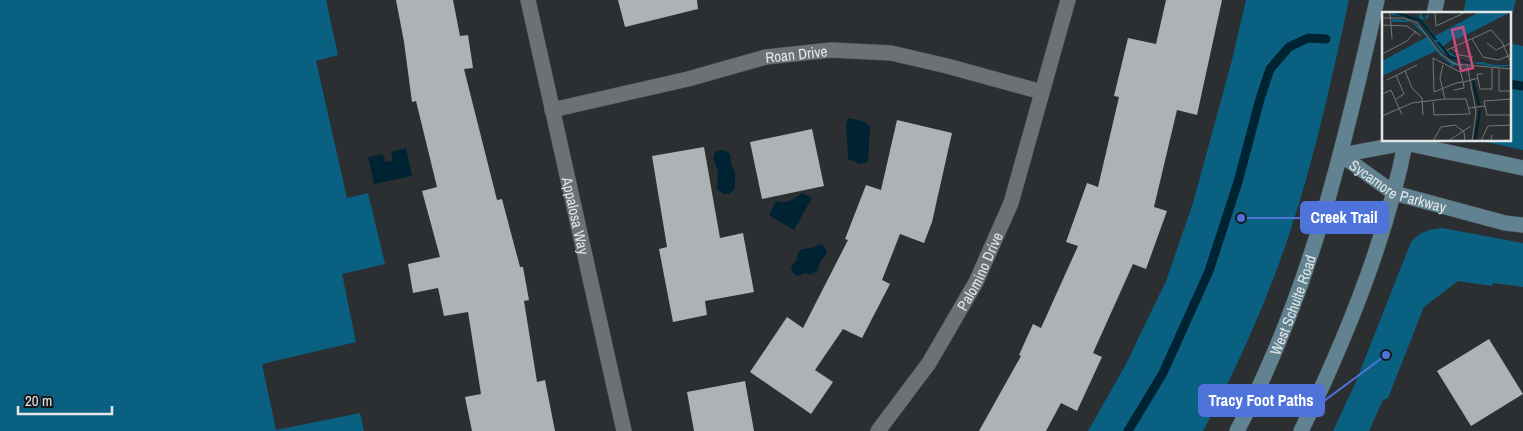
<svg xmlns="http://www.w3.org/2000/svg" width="1523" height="431" viewBox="0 0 1523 431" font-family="'Archivo Narrow',sans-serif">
  <rect width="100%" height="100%" fill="#2c2f31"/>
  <path fill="#096081" d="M 0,0 L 326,0 L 338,55 L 316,61 L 347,198 L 368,193 L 385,264 L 342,274 L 356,342 L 262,364 L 276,430 L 360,413 L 364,431 L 0,431 Z
    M 1246,0 L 1349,0 C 1332,78 1315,156 1290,232 C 1267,301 1237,368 1203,431 L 1088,431 L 1125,366 L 1166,281 L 1193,203 L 1232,60 Z
    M 1466,0 L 1516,0 L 1509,28 L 1509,14 L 1463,14 Z
    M 1509,43 L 1523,46 L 1523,150 L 1477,140 L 1509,140 Z
    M 1442,228 L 1523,243 L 1523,287 L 1493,283 L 1492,286 L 1458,281 L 1424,307 L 1388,398 L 1383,400 L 1369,431 L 1333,431 L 1355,384 L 1411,242 C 1420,232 1428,229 1442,228 Z"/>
  <path fill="#002333" d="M 849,118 L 865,122 L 870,127 L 868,160 L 867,163 L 860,164 L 848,159 L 846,123 Z
    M 406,148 L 412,176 L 374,184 L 368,157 L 383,154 L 385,162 L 393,161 L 391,152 Z
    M 722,150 L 726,151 L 730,154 L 731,164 L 735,171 L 735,188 L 729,194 L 724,194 L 717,189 L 718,172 L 713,157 L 716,151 Z
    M 802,193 L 812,198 L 794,230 L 769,215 L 776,201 C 786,205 795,199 802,193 Z
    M 821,244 L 825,247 L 827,253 L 820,262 L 817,271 L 810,275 L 805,273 L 798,276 L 795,275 L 791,269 L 792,265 L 797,260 L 797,255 L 800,250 L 814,247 Z"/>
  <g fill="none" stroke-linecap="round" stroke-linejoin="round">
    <path stroke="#002333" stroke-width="9" d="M 1509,84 L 1523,86
      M 1128,431 L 1163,373 L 1209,271 L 1238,182 L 1260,99 L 1270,69 L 1289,47 L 1308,38 L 1326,39"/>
  </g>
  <path fill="#aeb2b4" d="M 396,0 L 453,0 L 460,36 L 468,35 L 473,68 L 464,69 L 497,200 L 502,199 L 520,267 L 523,267 L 529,300 L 524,301 L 537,382 L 545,380 L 555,431 L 472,431 L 465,397 L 481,394 L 468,312 L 444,316 L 438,288 L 413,293 L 408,264 L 440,257 L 422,191 L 437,187 L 416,101 L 412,102 L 404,42 Z
    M 618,0 L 697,0 L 698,9 L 625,27 Z
    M 1166,0 L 1222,0 L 1197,115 L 1177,110 L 1154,207 L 1167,211 L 1146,269 L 1133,264 L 1093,353 L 1102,357 L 1077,411 L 1061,403 L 1046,431 L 979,431 L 1021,356 L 1019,355 L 1033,324 L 1041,328 L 1078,246 L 1066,242 L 1087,183 L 1098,187 L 1119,97 L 1114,96 L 1128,38 L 1156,44 Z
    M 897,120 L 952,133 L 932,222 L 924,243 L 900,234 L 882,280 L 890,284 L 862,338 L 843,329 L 815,370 L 833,382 L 811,414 L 750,372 L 787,317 L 803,328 L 848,240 L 845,239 L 866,185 L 881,190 Z
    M 812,129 L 824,186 L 762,199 L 750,142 Z
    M 704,147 L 720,238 L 743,233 L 754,292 L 705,301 L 707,315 L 673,322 L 659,249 L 667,247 L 652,156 Z
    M 1489,339 L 1523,394 L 1471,426 L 1437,371 Z
    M 745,381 L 754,431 L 694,431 L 687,392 Z"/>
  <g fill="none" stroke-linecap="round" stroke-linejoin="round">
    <defs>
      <g id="street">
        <path id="s1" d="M 528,0 L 624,431"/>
        <path id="s2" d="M 552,110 L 688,79 L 766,57 L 831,50 L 891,53 L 947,66 L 1042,92"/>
        <path id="s3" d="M 878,431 L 929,363 L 976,282 L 1011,203 L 1068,0"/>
      </g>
      <g id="secondary">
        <path d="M 1434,14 L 1437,0"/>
        <path id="s4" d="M 1341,155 L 1394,193 L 1505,223 L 1523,225"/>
        <path d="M 1341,155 L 1405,143 L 1523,168"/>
        <path id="s5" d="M 1237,431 C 1309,296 1344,148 1377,0"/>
        <path d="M 1301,431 C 1346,339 1386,241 1406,140"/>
      </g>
    </defs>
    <use href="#street" stroke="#4b4d4e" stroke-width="16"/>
    <use href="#secondary" stroke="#4b4d4e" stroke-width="16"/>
    <use href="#street" stroke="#6e7173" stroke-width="15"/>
    <use href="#secondary" stroke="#608291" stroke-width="15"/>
  </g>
  <g text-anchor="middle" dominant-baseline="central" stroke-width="5" stroke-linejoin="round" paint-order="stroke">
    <g font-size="15" fill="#e3e5e6" stroke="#161718">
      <text stroke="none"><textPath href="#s2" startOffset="251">Roan Drive</textPath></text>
      <text stroke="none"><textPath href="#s4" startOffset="66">Sycamore Parkway</textPath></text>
      <text stroke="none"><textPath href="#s1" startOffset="221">Appalosa Way</textPath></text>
      <text stroke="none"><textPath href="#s3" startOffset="190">Palomino Drive</textPath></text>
      <text stroke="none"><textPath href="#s5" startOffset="138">West Schulte Road</textPath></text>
    </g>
  </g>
  <g transform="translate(1382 12)">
    <rect width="129" height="129" fill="#2c2f31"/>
    <path d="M 10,0 L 37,6 L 38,0 L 42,7 L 47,0 L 46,6 L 40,8 L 53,24 L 97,0 L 129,0 L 76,27 L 72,25 L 61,35 L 78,48 L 89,49 L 90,46 L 90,51 L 100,50 L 112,53 L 127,53 L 128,49 L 129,54 L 114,55 L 72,48 L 60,40 L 39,11 L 26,5 L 10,3 ZM 10,7 L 25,8 L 39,15 L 62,46 L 84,55 L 85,68 L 83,56 L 72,53 L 68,56 L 69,52 L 62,47 L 54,39 L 0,64 L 0,49 L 45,25 L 29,10 L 10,10 Z" fill="#096081"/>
    <path fill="none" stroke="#002333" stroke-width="2.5" d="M 11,0 L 38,8 L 54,28M 56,30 L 68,45 L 88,51M 91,69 L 97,93M 93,129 L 98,97"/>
    <path fill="none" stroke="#757879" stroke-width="1" d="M 8,0 L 10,27M 53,0 L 54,14 L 84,0M 0,6 L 22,6 L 35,11 L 59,42 L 73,52 L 129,57M 0,13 L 25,14 L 39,24M 90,27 L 101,45 L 116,48 L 129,43M 105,31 L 114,38 L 129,31M 70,36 L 77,43 L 91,45M 65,38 L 109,18 L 120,30 L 129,51M 0,42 L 25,29 L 34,19M 85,52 L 94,100 L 90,129M 61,53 L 58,66 L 63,87M 117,57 L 117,79 L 129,79M 23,59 L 30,76 L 40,86 L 41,103M 101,62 L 95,62 L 98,77 L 110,77 L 110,56M 5,68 L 35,53M 72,78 L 82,76 L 82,75 L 81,70 L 79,61 L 78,60 L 51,46 L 52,80 L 74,71 L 81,70 L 82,70 L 96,66M 0,82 L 9,78 L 20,103M 14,87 L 22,82 L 14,63M 129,87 L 102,89 L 105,103 L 129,103M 87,96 L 103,94M 0,104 L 30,91 L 63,87 L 84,87 L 88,102 L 52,103 L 51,90M 110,123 L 109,129 L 129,128M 51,129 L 59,115 L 73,113 L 82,120 L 83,129M 66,129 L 89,114M 99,129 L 106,114 L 129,113"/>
    <path fill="#ca4b7e" fill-opacity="0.15" stroke="#ca4b7e" stroke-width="2.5" d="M 81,15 L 91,56 L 79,59 L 70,18 Z"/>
    <rect width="129" height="129" fill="none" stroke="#e3e5e6" stroke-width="2.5"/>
  </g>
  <path fill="none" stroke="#4e74dc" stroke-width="2" d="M1241 218L1301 218M1386 355L1324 401"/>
  <g fill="#4e74dc" stroke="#161718" stroke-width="2">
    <circle cx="1241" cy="218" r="5"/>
    <circle cx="1386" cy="355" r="5"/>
  </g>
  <g fill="#4e74dc" stroke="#4e74dc" stroke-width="2">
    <rect x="1301" y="202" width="87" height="31" rx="5"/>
    <rect x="1199" y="385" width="125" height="31" rx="5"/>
  </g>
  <g font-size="16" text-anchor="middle" font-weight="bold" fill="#fff">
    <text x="1344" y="223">Creek Trail</text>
    <text x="1261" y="406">Tracy Foot Paths</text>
  </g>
  <path d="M18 406v8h94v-8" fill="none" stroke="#e3e5e6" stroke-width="2.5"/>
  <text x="25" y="406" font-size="15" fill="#e3e5e6" stroke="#161718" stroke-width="4" paint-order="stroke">20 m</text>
</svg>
